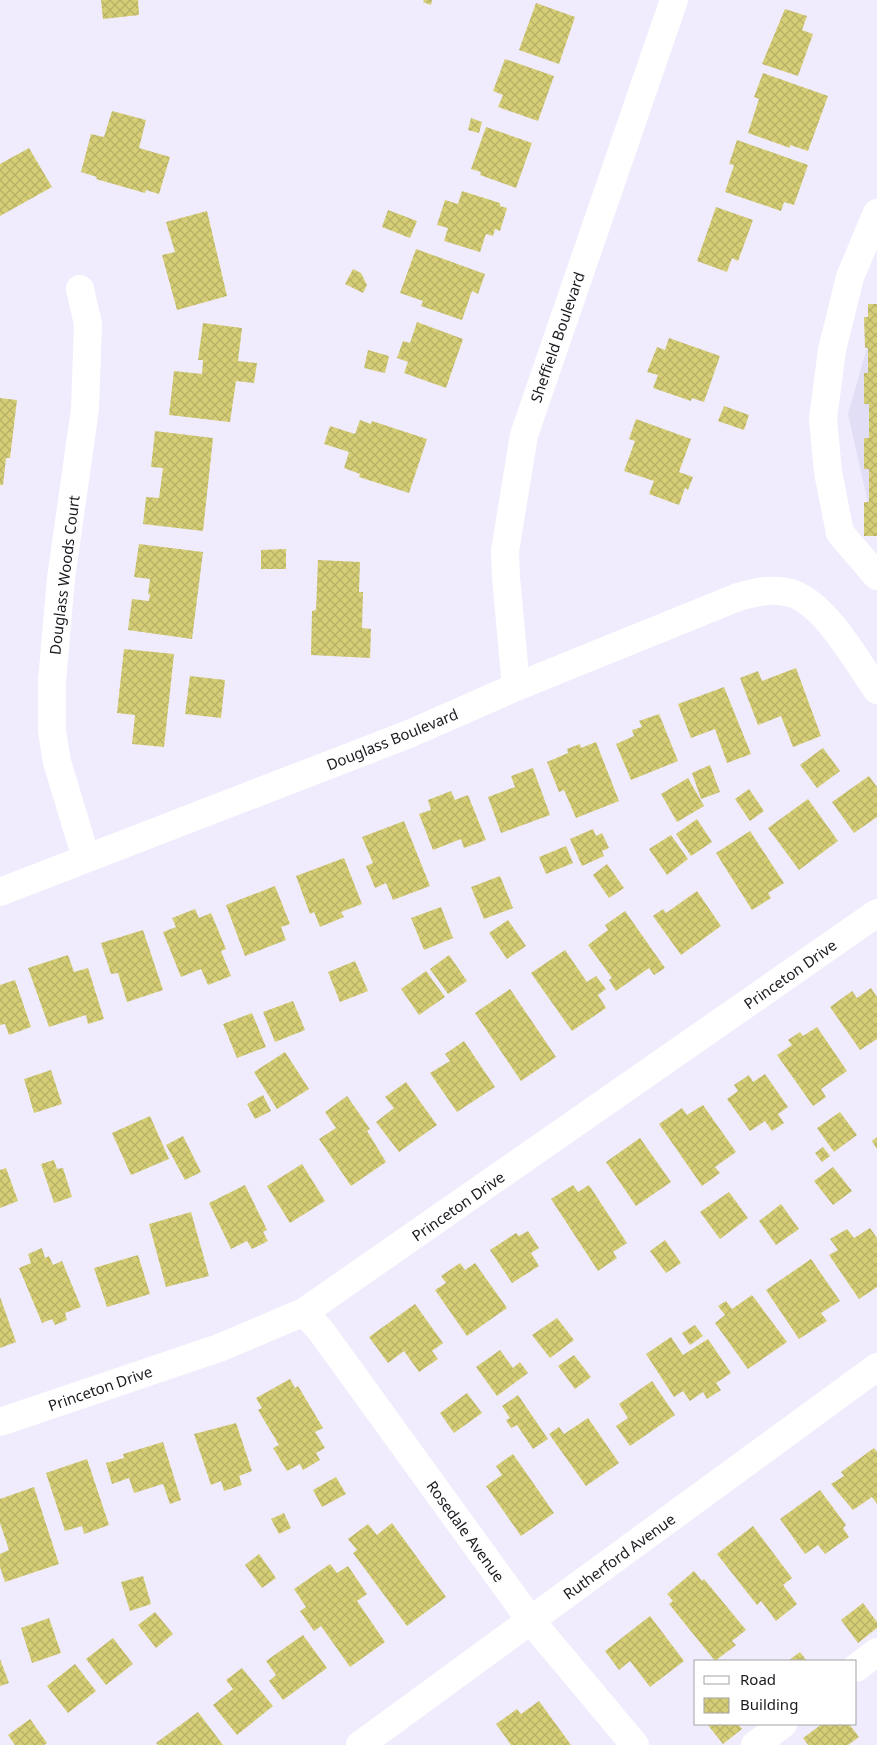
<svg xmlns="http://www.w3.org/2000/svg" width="877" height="1745" viewBox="0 0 877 1745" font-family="'Noto Sans',sans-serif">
  <defs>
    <pattern id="building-cross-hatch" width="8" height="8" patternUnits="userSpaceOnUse" patternTransform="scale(1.25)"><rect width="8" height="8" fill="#d5ce76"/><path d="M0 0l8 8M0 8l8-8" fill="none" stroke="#b6b066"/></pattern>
  </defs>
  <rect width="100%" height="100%" fill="#f0ecfd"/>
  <path fill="#e2def5" d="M 875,320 L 877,515 L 868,503 L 848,414 Z"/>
  <path fill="url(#building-cross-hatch)" d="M 101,0 L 138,0 L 139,15 L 103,19 Z
    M 424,0 L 432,0 L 431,5 L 423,2 Z
    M 536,3 L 575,17 L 559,64 L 519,50 Z
    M 785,9 L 807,16 L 802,30 L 813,34 L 798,76 L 762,64 Z
    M 505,59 L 554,76 L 538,121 L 498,107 L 503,95 L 493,91 Z
    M 763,73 L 828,96 L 808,151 L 790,145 L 790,148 L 748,133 L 759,99 L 754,97 Z
    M 112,111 L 146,120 L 139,148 L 170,157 L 159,194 L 146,190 L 145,193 L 96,179 L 97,177 L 81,172 L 91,134 L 104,137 Z
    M 471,118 L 482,122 L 479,133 L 468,130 Z
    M 486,127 L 532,143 L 516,188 L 480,175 L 481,172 L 471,169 Z
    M 737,140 L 808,165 L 794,205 L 784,202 L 781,211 L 725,192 L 734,165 L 729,164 Z
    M 29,148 L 52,187 L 0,216 L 0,164 Z
    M 462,191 L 500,203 L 500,206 L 507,208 L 500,231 L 495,229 L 493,236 L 486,234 L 480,252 L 444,241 L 448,228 L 437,225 L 445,200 L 458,204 Z
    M 716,207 L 753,220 L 738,261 L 732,258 L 727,272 L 697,261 Z
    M 388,210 L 417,221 L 410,238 L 382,227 Z
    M 207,211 L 227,296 L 177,310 L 162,255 L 175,252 L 166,222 Z
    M 416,249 L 485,274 L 478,294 L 472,291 L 462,320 L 421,306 L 423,301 L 400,293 Z
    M 353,269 L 361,273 L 367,285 L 363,293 L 345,284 Z
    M 868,304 L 877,304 L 877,536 L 864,536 L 864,502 L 869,502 L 869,469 L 864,469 L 864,438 L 869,438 L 869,404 L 864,404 L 864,373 L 868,373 L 868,348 L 865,348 L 864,317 L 868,317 Z
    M 417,322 L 463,339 L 446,388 L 404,373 L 408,362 L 397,358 L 403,341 L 410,343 Z
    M 203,323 L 242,328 L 238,361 L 257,363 L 254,383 L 236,381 L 230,422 L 169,415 L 174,371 L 202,374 L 203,360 L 198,360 Z
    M 669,338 L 720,356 L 704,402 L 692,398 L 691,401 L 653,388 L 658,375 L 647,372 L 657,347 L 665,350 Z
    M 368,350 L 389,356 L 385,373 L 364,368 Z
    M 0,398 L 17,400 L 10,458 L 6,458 L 3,485 L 0,485 Z
    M 724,406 L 749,415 L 744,430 L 718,421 Z
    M 636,419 L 691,439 L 679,472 L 693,477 L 688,490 L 685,488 L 679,505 L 649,494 L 654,481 L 624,471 L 635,441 L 629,439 Z
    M 360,420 L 371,424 L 372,421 L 427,439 L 409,493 L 359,477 L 360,474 L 344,468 L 349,452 L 324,444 L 330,426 L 355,434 Z
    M 155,431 L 213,438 L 203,531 L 143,524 L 146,497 L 159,498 L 163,468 L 151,467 Z
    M 139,544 L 203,552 L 192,639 L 128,630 L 132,599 L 149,601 L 150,594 L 148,594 L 150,579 L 134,577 Z
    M 286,549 L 286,569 L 261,569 L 261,550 Z
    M 318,560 L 360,562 L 359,592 L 363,592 L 362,628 L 371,629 L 370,658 L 311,655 L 312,611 L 316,610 Z
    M 124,649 L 174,654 L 164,747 L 132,744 L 135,715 L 117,713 Z
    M 796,668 L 821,736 L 793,747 L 781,716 L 758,725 L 740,678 L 758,671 L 762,681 Z
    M 190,676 L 225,680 L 221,718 L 185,714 Z
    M 724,687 L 751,754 L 727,763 L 715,729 L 691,738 L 678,704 Z
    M 659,714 L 678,761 L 631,780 L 616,744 L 634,736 L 632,730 L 642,727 L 639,721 Z
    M 596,742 L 619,801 L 576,818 L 564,790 L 559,792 L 547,762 L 568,753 L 567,749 L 580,744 L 581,748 Z
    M 823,748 L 840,771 L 817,788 L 800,765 Z
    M 710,765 L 720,792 L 701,799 L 692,773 Z
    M 533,768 L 550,815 L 501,833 L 488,797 L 515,787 L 511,776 Z
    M 869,776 L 877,787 L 877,817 L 854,833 L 832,802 Z
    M 688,778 L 704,806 L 677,822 L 661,794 Z
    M 749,789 L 764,811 L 750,821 L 735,799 Z
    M 451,791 L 455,800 L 468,795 L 486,840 L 464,848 L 461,839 L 433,850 L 419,814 L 431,810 L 428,800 Z
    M 808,799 L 838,841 L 799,870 L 768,828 Z
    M 697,819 L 712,842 L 691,856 L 676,834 Z
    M 404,821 L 430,886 L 393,900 L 386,883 L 375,888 L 366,866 L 373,863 L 362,837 Z
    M 593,829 L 596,836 L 602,833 L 609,848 L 602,851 L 604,856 L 582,866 L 570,839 Z
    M 750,831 L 784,883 L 768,893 L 771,898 L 752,910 L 716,853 Z
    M 671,835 L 688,859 L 667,875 L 649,849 Z
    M 566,846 L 573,863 L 546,874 L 539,857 Z
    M 344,858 L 362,904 L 341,912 L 344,917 L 320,927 L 314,912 L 310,914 L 296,876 Z
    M 607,864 L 624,888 L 609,898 L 593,875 Z
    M 500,876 L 513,908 L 484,919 L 471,887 Z
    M 275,886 L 290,924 L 281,927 L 286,940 L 245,956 L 226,905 Z
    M 697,891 L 721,926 L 681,955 L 653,916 L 663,909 L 666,913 Z
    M 441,907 L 453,938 L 424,950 L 411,918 Z
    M 195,909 L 199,918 L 211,913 L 226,949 L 221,951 L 231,976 L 208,985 L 201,969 L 181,977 L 163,932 L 176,927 L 172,918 Z
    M 625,911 L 665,968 L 654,975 L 649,968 L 616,991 L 609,980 L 612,978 L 588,945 L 608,930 L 605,925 Z
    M 508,920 L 526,946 L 507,959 L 489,933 Z
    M 143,930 L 163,990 L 127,1002 L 118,973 L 111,974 L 101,943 Z
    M 565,950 L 587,982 L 596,976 L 606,989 L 598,995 L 606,1008 L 572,1031 L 531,973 Z
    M 68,955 L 74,972 L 88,968 L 104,1019 L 88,1024 L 86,1015 L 49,1027 L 28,968 Z
    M 449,955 L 467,981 L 448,994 L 430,969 Z
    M 355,961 L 368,991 L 340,1002 L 328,972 Z
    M 426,971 L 445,997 L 419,1015 L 401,989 Z
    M 15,980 L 31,1027 L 9,1035 L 5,1024 L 0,1025 L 0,985 Z
    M 871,988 L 877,997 L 877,1039 L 860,1050 L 830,1007 L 852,991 L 857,998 Z
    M 510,989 L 556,1057 L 521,1081 L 475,1013 Z
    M 293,1001 L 305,1030 L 275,1042 L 263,1012 Z
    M 252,1013 L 266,1047 L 237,1058 L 223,1024 Z
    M 817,1027 L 847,1071 L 821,1089 L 826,1097 L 813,1106 L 777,1055 L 792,1045 L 788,1040 L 800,1032 L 803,1036 Z
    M 464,1041 L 495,1087 L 457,1112 L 430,1073 L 450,1061 L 445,1054 Z
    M 285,1052 L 309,1089 L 277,1109 L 254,1072 Z
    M 51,1070 L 62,1104 L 34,1113 L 24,1079 Z
    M 765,1074 L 788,1107 L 778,1114 L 784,1123 L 772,1131 L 765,1121 L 750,1131 L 727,1099 L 738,1091 L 734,1085 L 749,1075 L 753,1082 Z
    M 406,1082 L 437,1125 L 399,1152 L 376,1122 L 394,1108 L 385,1097 Z
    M 263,1095 L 271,1111 L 255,1119 L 247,1104 Z
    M 347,1096 L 370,1129 L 367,1131 L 386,1162 L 351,1186 L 319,1139 L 336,1128 L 325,1112 Z
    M 703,1105 L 736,1152 L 715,1167 L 720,1173 L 702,1186 L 659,1124 L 682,1108 L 687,1115 Z
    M 840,1112 L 857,1135 L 834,1152 L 817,1128 Z
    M 150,1116 L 169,1159 L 131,1175 L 112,1133 Z
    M 183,1136 L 201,1172 L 185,1180 L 166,1145 Z
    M 877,1137 L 877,1149 L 872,1141 Z
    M 640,1138 L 671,1182 L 636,1206 L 606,1162 Z
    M 823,1147 L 830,1156 L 822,1162 L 815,1153 Z
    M 54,1160 L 57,1169 L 63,1168 L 72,1197 L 54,1203 L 41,1164 Z
    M 302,1164 L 325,1201 L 290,1223 L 267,1186 Z
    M 833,1167 L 852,1191 L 833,1205 L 814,1181 Z
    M 6,1168 L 18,1201 L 0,1208 L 0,1170 Z
    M 245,1185 L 267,1230 L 263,1232 L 268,1241 L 252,1249 L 247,1241 L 231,1249 L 209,1203 Z
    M 573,1185 L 578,1192 L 589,1185 L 627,1243 L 613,1252 L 617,1258 L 598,1271 L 551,1199 Z
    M 729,1192 L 748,1218 L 720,1239 L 700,1212 Z
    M 781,1204 L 799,1229 L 776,1245 L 759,1221 Z
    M 191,1212 L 209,1276 L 166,1287 L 149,1224 Z
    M 870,1228 L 877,1238 L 877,1287 L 859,1299 L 829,1255 L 838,1250 L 830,1239 L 847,1229 L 854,1238 Z
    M 528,1231 L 539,1248 L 531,1253 L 539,1266 L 512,1283 L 490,1250 L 516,1233 L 519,1236 Z
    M 665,1240 L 681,1263 L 666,1273 L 650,1251 Z
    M 42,1248 L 45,1258 L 49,1256 L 53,1265 L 62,1261 L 81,1307 L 65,1313 L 67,1320 L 55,1325 L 52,1319 L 42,1323 L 19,1268 L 31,1263 L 28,1254 Z
    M 138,1255 L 150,1294 L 107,1307 L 94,1268 Z
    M 811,1259 L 840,1301 L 821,1313 L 827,1321 L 799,1339 L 766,1290 Z
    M 460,1263 L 465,1270 L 475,1263 L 507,1308 L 467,1336 L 435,1290 L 446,1283 L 441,1276 Z
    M 752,1295 L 787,1342 L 748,1369 L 715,1323 L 725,1315 L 718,1306 L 726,1301 L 732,1309 Z
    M 0,1297 L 16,1342 L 0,1348 Z
    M 415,1304 L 443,1343 L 432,1351 L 438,1359 L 419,1372 L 404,1351 L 388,1363 L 369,1337 Z
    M 557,1318 L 574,1340 L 550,1358 L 532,1335 Z
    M 695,1325 L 703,1336 L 690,1345 L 682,1333 Z
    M 671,1337 L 683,1355 L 708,1339 L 731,1373 L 716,1383 L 721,1390 L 707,1399 L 703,1392 L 690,1401 L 683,1391 L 674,1397 L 646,1354 Z
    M 500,1350 L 513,1368 L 520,1362 L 528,1373 L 497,1396 L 476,1367 Z
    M 574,1355 L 591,1377 L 575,1389 L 558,1366 Z
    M 290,1379 L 295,1388 L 298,1386 L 323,1428 L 315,1432 L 325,1448 L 316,1453 L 320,1460 L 303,1470 L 300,1464 L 287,1471 L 273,1448 L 279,1445 L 258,1410 L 262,1408 L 256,1398 Z
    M 652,1381 L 675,1415 L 630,1446 L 616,1426 L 628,1418 L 619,1404 Z
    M 467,1393 L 482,1413 L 454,1433 L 440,1413 Z
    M 518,1395 L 548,1439 L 533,1449 L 517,1425 L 511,1428 L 506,1420 L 510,1418 L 502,1406 Z
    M 588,1418 L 619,1463 L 586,1486 L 549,1434 L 559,1427 L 564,1434 Z
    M 236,1423 L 252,1471 L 239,1476 L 242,1485 L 224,1491 L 221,1481 L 211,1485 L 194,1434 Z
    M 163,1442 L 181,1500 L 170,1504 L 163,1484 L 134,1493 L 129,1478 L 112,1484 L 106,1463 L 124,1458 L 123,1454 Z
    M 874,1448 L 877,1452 L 877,1504 L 872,1497 L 853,1510 L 831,1484 L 844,1476 L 841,1472 Z
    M 513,1454 L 554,1513 L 521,1536 L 486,1486 L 502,1475 L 496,1466 Z
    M 87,1459 L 109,1525 L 84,1534 L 82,1526 L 65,1531 L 46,1473 Z
    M 336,1477 L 346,1494 L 322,1507 L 313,1490 Z
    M 34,1487 L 59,1564 L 5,1582 L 0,1567 L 0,1554 L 9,1550 L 0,1523 L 0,1499 Z
    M 820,1490 L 846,1525 L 843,1528 L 849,1537 L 825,1554 L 818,1545 L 805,1554 L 780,1519 Z
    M 284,1513 L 291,1528 L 279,1534 L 271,1519 Z
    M 392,1523 L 446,1597 L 407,1626 L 353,1553 L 357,1550 L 348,1539 L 368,1524 L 377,1535 Z
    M 753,1526 L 792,1578 L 783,1585 L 797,1604 L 776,1621 L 761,1601 L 757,1605 L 717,1554 Z
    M 259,1554 L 276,1578 L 262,1588 L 245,1565 Z
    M 330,1564 L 337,1573 L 348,1566 L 367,1594 L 357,1601 L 385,1642 L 350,1667 L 321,1626 L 314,1631 L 300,1611 L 306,1607 L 294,1589 Z
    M 694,1571 L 702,1581 L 704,1579 L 746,1630 L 732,1641 L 736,1645 L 715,1661 L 669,1604 L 673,1601 L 667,1594 Z
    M 143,1576 L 151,1604 L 130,1611 L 121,1582 Z
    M 863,1603 L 877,1622 L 877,1628 L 858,1643 L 841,1620 Z
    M 155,1612 L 173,1634 L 156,1648 L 138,1625 Z
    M 650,1616 L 684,1661 L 650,1687 L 630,1661 L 619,1670 L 605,1651 Z
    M 49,1618 L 61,1653 L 32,1663 L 21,1628 Z
    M 303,1635 L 327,1668 L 283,1700 L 269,1681 L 276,1675 L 266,1661 Z
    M 113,1638 L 133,1664 L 106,1685 L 86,1659 Z
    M 800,1652 L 807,1661 L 788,1661 Z
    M 0,1659 L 9,1683 L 0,1686 Z
    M 75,1664 L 96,1691 L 68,1713 L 47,1686 Z
    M 242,1668 L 273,1706 L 237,1735 L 213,1705 L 233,1689 L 226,1680 Z
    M 539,1701 L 571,1745 L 511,1745 L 496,1724 L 517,1709 L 521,1714 Z
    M 198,1712 L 223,1745 L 158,1745 L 156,1743 Z
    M 30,1719 L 47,1743 L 44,1745 L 15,1745 L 8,1735 Z
    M 707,1724 L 738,1724 L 742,1729 L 723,1744 Z
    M 822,1724 L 849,1724 L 859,1737 L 848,1745 L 808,1745 L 803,1738 Z"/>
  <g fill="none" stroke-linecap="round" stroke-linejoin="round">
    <path stroke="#fff" stroke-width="28" d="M 877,213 L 850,277 L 832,350 L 823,419 L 828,472 L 840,533 L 877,576
      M 80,289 L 88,324 L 85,409 L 61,578 L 52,681 L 52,731 L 57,762 L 86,858
      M 516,687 L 506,577 L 505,551 L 524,435 L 674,0
      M 0,892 L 409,734 L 516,687 L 738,597 C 756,592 773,588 791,593 C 826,604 857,662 877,690
      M 304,1312 L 321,1331 L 531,1621 L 635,1745
      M 0,1422 L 219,1348 L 304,1312 L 877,913
      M 856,1668 L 877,1652
      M 360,1745 L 877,1367
      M 755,1745 L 783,1724"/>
  </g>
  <g text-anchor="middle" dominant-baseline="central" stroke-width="5" stroke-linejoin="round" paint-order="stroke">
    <g font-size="15" fill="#1b1a1f" stroke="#fff">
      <text transform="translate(557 337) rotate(-71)">Sheffield Boulevard</text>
      <text transform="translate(64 575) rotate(-83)">Douglass Woods Court</text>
      <text transform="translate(392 739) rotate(-22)">Douglass Boulevard</text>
      <text transform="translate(790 974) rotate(-35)">Princeton Drive</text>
      <text transform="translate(458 1206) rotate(-35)">Princeton Drive</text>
      <text transform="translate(100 1388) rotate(-19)">Princeton Drive</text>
      <text transform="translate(466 1531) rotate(54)">Rosedale Avenue</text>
      <text transform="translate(619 1556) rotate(-36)">Rutherford Avenue</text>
    </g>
  </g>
  <rect x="694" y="1660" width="162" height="65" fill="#ffffff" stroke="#a4a3a5"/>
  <rect x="704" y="1676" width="25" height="8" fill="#ffffff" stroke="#a4a3a5"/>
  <text x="740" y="1685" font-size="15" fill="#1b1a1f">Road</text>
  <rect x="704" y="1698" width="25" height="15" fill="url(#building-cross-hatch)" stroke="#a4a3a5"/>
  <text x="740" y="1710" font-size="15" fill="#1b1a1f">Building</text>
</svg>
